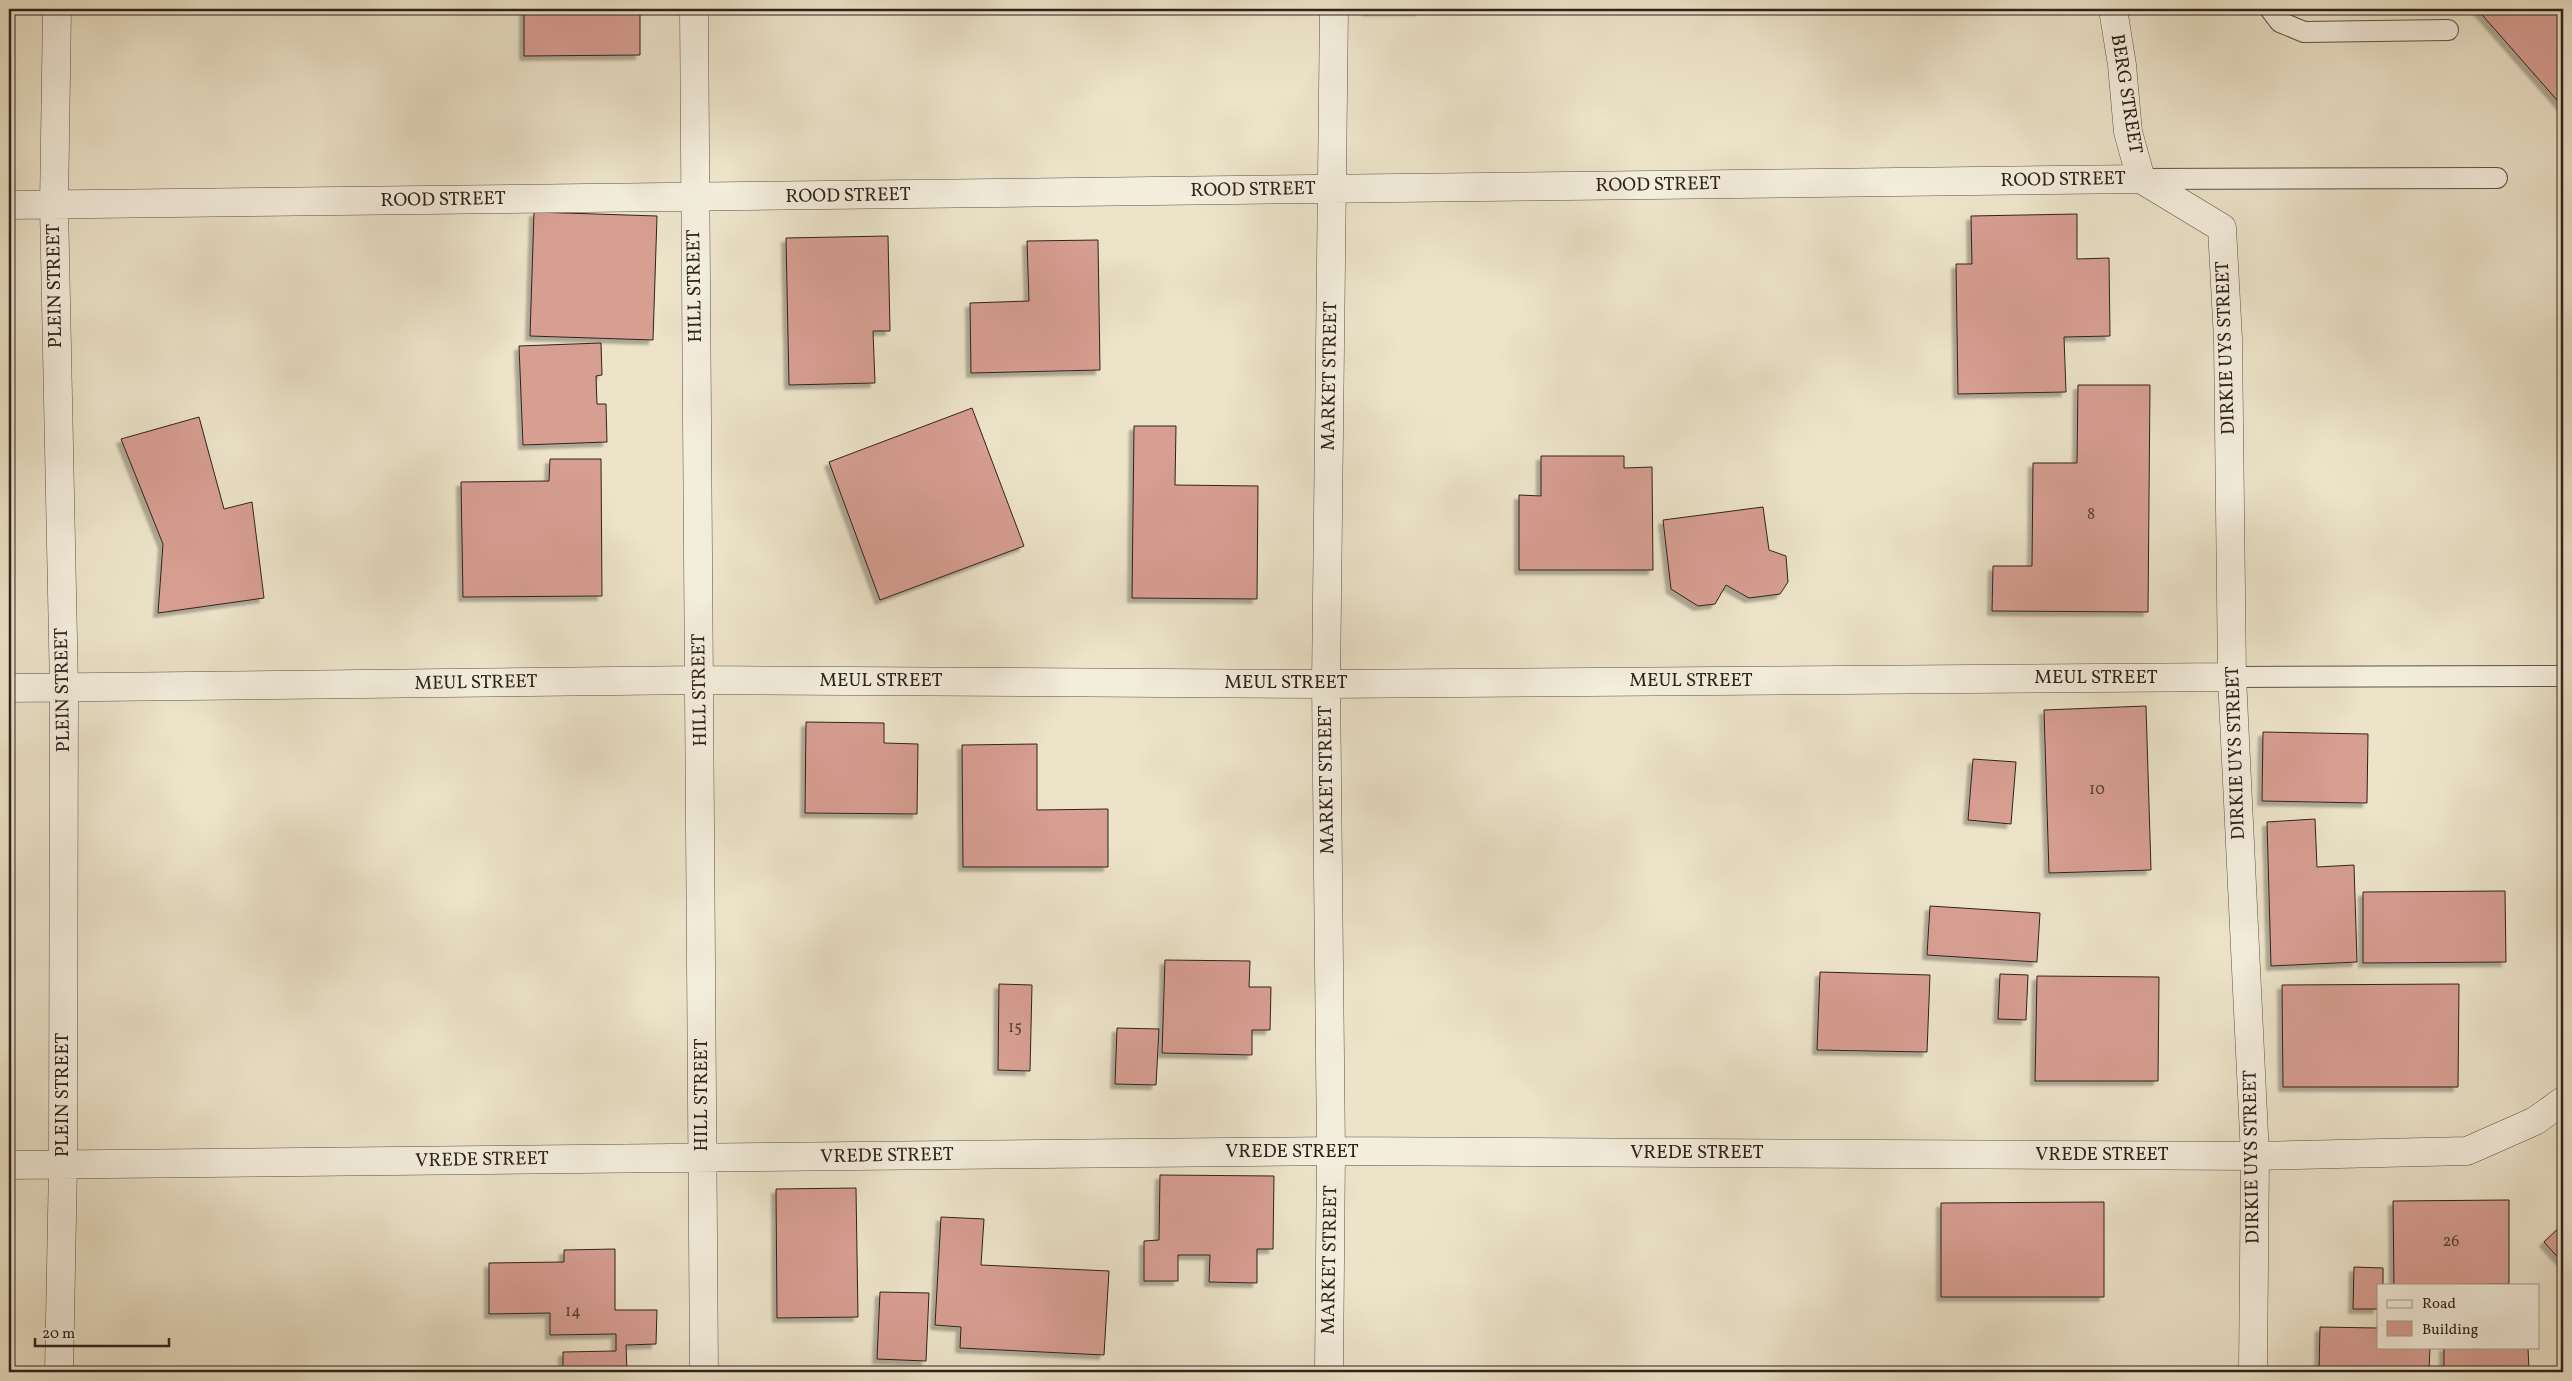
<svg xmlns="http://www.w3.org/2000/svg" width="2572" height="1381" viewBox="0 0 2572 1381" font-family="Vollkorn,serif">
  <defs>
    <filter id="shadow"><feDropShadow dx="-4.5" dy="4.5" stdDeviation="1" flood-color="#0004"/></filter>
  </defs>
  <rect width="100%" height="100%" fill="#ece3c9"/>
  <filter id="stains"><feTurbulence type="fractalNoise" baseFrequency=".004" numOctaves="4"/><feColorMatrix values="0 0 0 0 .2 0 0 0 0 .09 0 0 0 0 .02 0 0 0 .5 -.17"/></filter>
  <radialGradient id="worn" r=".72"><stop offset=".6" stop-color="#630" stop-opacity="0"/><stop offset="1" stop-color="#630" stop-opacity=".3"/></radialGradient>
  <path fill="#d79e92" stroke="#2f221d" filter="url(#shadow)" d="M 524,9 L 640,9 L 640,55 L 524,56 Z
    M 1367,9 L 1420,9 L 1420,11 L 1367,11 Z
    M 2477,9 L 2563,9 L 2563,107 Z
    M 534,212 L 657,216 L 653,340 L 530,336 Z
    M 2077,214 L 2077,259 L 2109,258 L 2110,336 L 2064,337 L 2066,392 L 1958,394 L 1956,264 L 1972,264 L 1971,216 Z
    M 888,236 L 890,331 L 873,331 L 875,383 L 789,385 L 786,238 Z
    M 1098,240 L 1100,370 L 971,373 L 970,303 L 1029,301 L 1027,241 Z
    M 601,343 L 602,375 L 596,376 L 597,404 L 606,404 L 607,442 L 523,445 L 519,346 Z
    M 2078,385 L 2150,385 L 2148,612 L 1992,611 L 1993,566 L 2032,566 L 2033,463 L 2077,463 Z
    M 972,408 L 1024,546 L 880,600 L 829,462 Z
    M 199,417 L 224,509 L 252,502 L 264,598 L 158,613 L 163,544 L 121,439 Z
    M 1134,426 L 1176,426 L 1175,485 L 1258,486 L 1257,599 L 1132,598 Z
    M 1541,456 L 1624,456 L 1624,468 L 1652,467 L 1653,570 L 1519,570 L 1519,495 L 1541,496 Z
    M 550,459 L 601,459 L 602,596 L 463,597 L 461,482 L 549,481 Z
    M 1763,507 L 1769,550 L 1786,556 L 1788,582 L 1780,594 L 1749,598 L 1726,585 L 1715,604 L 1698,606 L 1671,589 L 1663,520 Z
    M 2146,706 L 2151,870 L 2049,873 L 2044,710 Z
    M 806,722 L 884,723 L 884,743 L 918,744 L 917,814 L 805,813 Z
    M 2263,732 L 2368,734 L 2367,803 L 2262,801 Z
    M 1037,744 L 1037,810 L 1108,809 L 1108,867 L 963,867 L 962,745 Z
    M 1973,759 L 2016,762 L 2011,824 L 1968,820 Z
    M 2315,819 L 2317,867 L 2354,865 L 2357,962 L 2271,966 L 2267,822 Z
    M 2505,891 L 2506,962 L 2363,963 L 2363,892 Z
    M 1930,906 L 2040,913 L 2037,962 L 1927,955 Z
    M 1165,960 L 1250,961 L 1249,987 L 1271,987 L 1270,1030 L 1252,1030 L 1252,1055 L 1162,1053 Z
    M 1820,972 L 1930,975 L 1927,1052 L 1817,1050 Z
    M 2000,974 L 2028,975 L 2026,1020 L 1998,1019 Z
    M 2037,976 L 2159,977 L 2158,1081 L 2035,1081 Z
    M 999,984 L 1032,985 L 1030,1071 L 998,1070 Z
    M 2459,984 L 2458,1087 L 2283,1087 L 2282,985 Z
    M 1117,1028 L 1159,1029 L 1156,1085 L 1115,1084 Z
    M 1160,1175 L 1274,1176 L 1273,1249 L 1257,1249 L 1257,1283 L 1209,1282 L 1210,1255 L 1178,1255 L 1178,1281 L 1144,1281 L 1144,1241 L 1159,1240 Z
    M 856,1188 L 858,1317 L 777,1318 L 776,1189 Z
    M 2509,1200 L 2509,1284 L 2394,1285 L 2393,1201 Z
    M 2104,1202 L 2104,1297 L 1941,1297 L 1941,1203 Z
    M 941,1217 L 984,1219 L 981,1265 L 1109,1271 L 1104,1355 L 960,1348 L 961,1327 L 935,1325 Z
    M 2563,1224 L 2563,1263 L 2544,1242 Z
    M 615,1249 L 615,1310 L 657,1310 L 656,1344 L 626,1345 L 627,1372 L 563,1372 L 563,1352 L 616,1351 L 616,1334 L 550,1335 L 550,1313 L 489,1314 L 489,1263 L 564,1262 L 564,1250 Z
    M 2354,1267 L 2383,1268 L 2383,1285 L 2378,1285 L 2378,1309 L 2353,1309 Z
    M 880,1292 L 929,1293 L 926,1361 L 877,1359 Z
    M 2320,1327 L 2378,1328 L 2378,1347 L 2430,1347 L 2429,1372 L 2319,1372 Z
    M 2444,1347 L 2528,1347 L 2529,1372 L 2444,1372 Z"/>
  <g fill="none" stroke-linecap="round" stroke-linejoin="round">
    <defs>
      <path id="lane" d="M 2270,9 L 2280,22 L 2304,32 L 2448,30
        M 2141,179 L 2497,178
        M 2232,677 L 2563,676"/>
      <path id="street" d="M 57,9 L 54,205 L 64,688 L 63,1165 L 59,1372
        M 694,9 L 704,1372
        M 2113,9 L 2122,65 L 2128,132 L 2141,179
        M 2141,179 L 2222,228 L 2228,339 L 2232,677 L 2255,1156 L 2253,1372
        M 9,205 L 2141,179
        M 9,688 L 700,680 L 1326,684 L 2232,677
        M 9,1165 L 1331,1151 L 2255,1156 L 2467,1151 L 2535,1121 L 2563,1101
        M 1329,1372 L 1331,1151 L 1326,684 L 1334,9"/>
    </defs>
    <use href="#lane" stroke="#5e5248" stroke-width="22"/>
    <use href="#street" stroke="#5e5248" stroke-width="29"/>
    <use href="#lane" stroke="#f3eddc" stroke-width="20"/>
    <use href="#street" stroke="#f3eddc" stroke-width="28"/>
  </g>
  <g text-anchor="middle" dominant-baseline="central" stroke-width="4" stroke-linejoin="round" paint-order="stroke">
    <g font-size="16" fill="#59413a">
      <text x="2091" y="515">8</text>
      <text x="2097" y="790">10</text>
      <text x="1015" y="1028">15</text>
      <text x="2451" y="1242">26</text>
      <text x="573" y="1312">14</text>
    </g>
    <g font-size="19" fill="#2f221d" stroke="#f3eddc">
      <text transform="translate(2126 94) rotate(81)">BERG STREET</text>
      <text transform="translate(2063 180) rotate(-1)">ROOD STREET</text>
      <text transform="translate(1658 185) rotate(-1)">ROOD STREET</text>
      <text transform="translate(1253 190) rotate(-1)">ROOD STREET</text>
      <text transform="translate(848 196) rotate(-1)">ROOD STREET</text>
      <text transform="translate(443 200) rotate(-1)">ROOD STREET</text>
      <text transform="translate(55 286) rotate(-91)">PLEIN STREET</text>
      <text transform="translate(695 286) rotate(-91)">HILL STREET</text>
      <text transform="translate(2226 348) rotate(-92)">DIRKIE UYS STREET</text>
      <text transform="translate(1330 376) rotate(-89)">MARKET STREET</text>
      <text x="2096" y="678">MEUL STREET</text>
      <text x="881" y="681">MEUL STREET</text>
      <text x="1691" y="681">MEUL STREET</text>
      <text transform="translate(476 683) rotate(-1)">MEUL STREET</text>
      <text x="1286" y="683">MEUL STREET</text>
      <text transform="translate(63 690) rotate(-91)">PLEIN STREET</text>
      <text transform="translate(700 690) rotate(-91)">HILL STREET</text>
      <text transform="translate(2236 753) rotate(-92)">DIRKIE UYS STREET</text>
      <text transform="translate(1327 780) rotate(-91)">MARKET STREET</text>
      <text transform="translate(63 1095) rotate(-90)">PLEIN STREET</text>
      <text transform="translate(702 1095) rotate(-90)">HILL STREET</text>
      <text x="1292" y="1152">VREDE STREET</text>
      <text x="1697" y="1153">VREDE STREET</text>
      <text x="2102" y="1155">VREDE STREET</text>
      <text transform="translate(887 1156) rotate(-1)">VREDE STREET</text>
      <text transform="translate(2252 1157) rotate(-91)">DIRKIE UYS STREET</text>
      <text transform="translate(482 1160) rotate(-1)">VREDE STREET</text>
      <text transform="translate(1330 1260) rotate(-89)">MARKET STREET</text>
    </g>
  </g>
  <rect width="2572" height="1381" fill="none" stroke="#ece3c9" stroke-width="30"/>
  <rect x="10" y="10" width="2552" height="1361" fill="none" stroke="#2f221d" stroke-width="2.5"/>
  <rect x="15" y="15" width="2542" height="1351" fill="none" stroke="#2f221d"/>
  <rect x="2377" y="1284" width="162" height="65" fill="#f3eddc" stroke="#a59c90"/>
  <rect x="2387" y="1300" width="25" height="8" fill="#f3eddc" stroke="#a59c90"/>
  <text x="2422" y="1308" font-size="15" fill="#2f221d">Road</text>
  <rect x="2387" y="1321" width="25" height="15" fill="#d79e92" stroke="#a59c90"/>
  <text x="2422" y="1334" font-size="15" fill="#2f221d">Building</text>
  <path d="M35 1338v8h134v-8" fill="none" stroke="#2f221d" stroke-width="2.5"/>
  <text x="42" y="1338" font-size="15" fill="#2f221d" stroke="#f3eddc" stroke-width="4" paint-order="stroke">20 m</text>
  <rect width="100%" height="100%" filter="url(#stains)"/>
  <rect width="100%" height="100%" fill="url(#worn)"/>
</svg>
